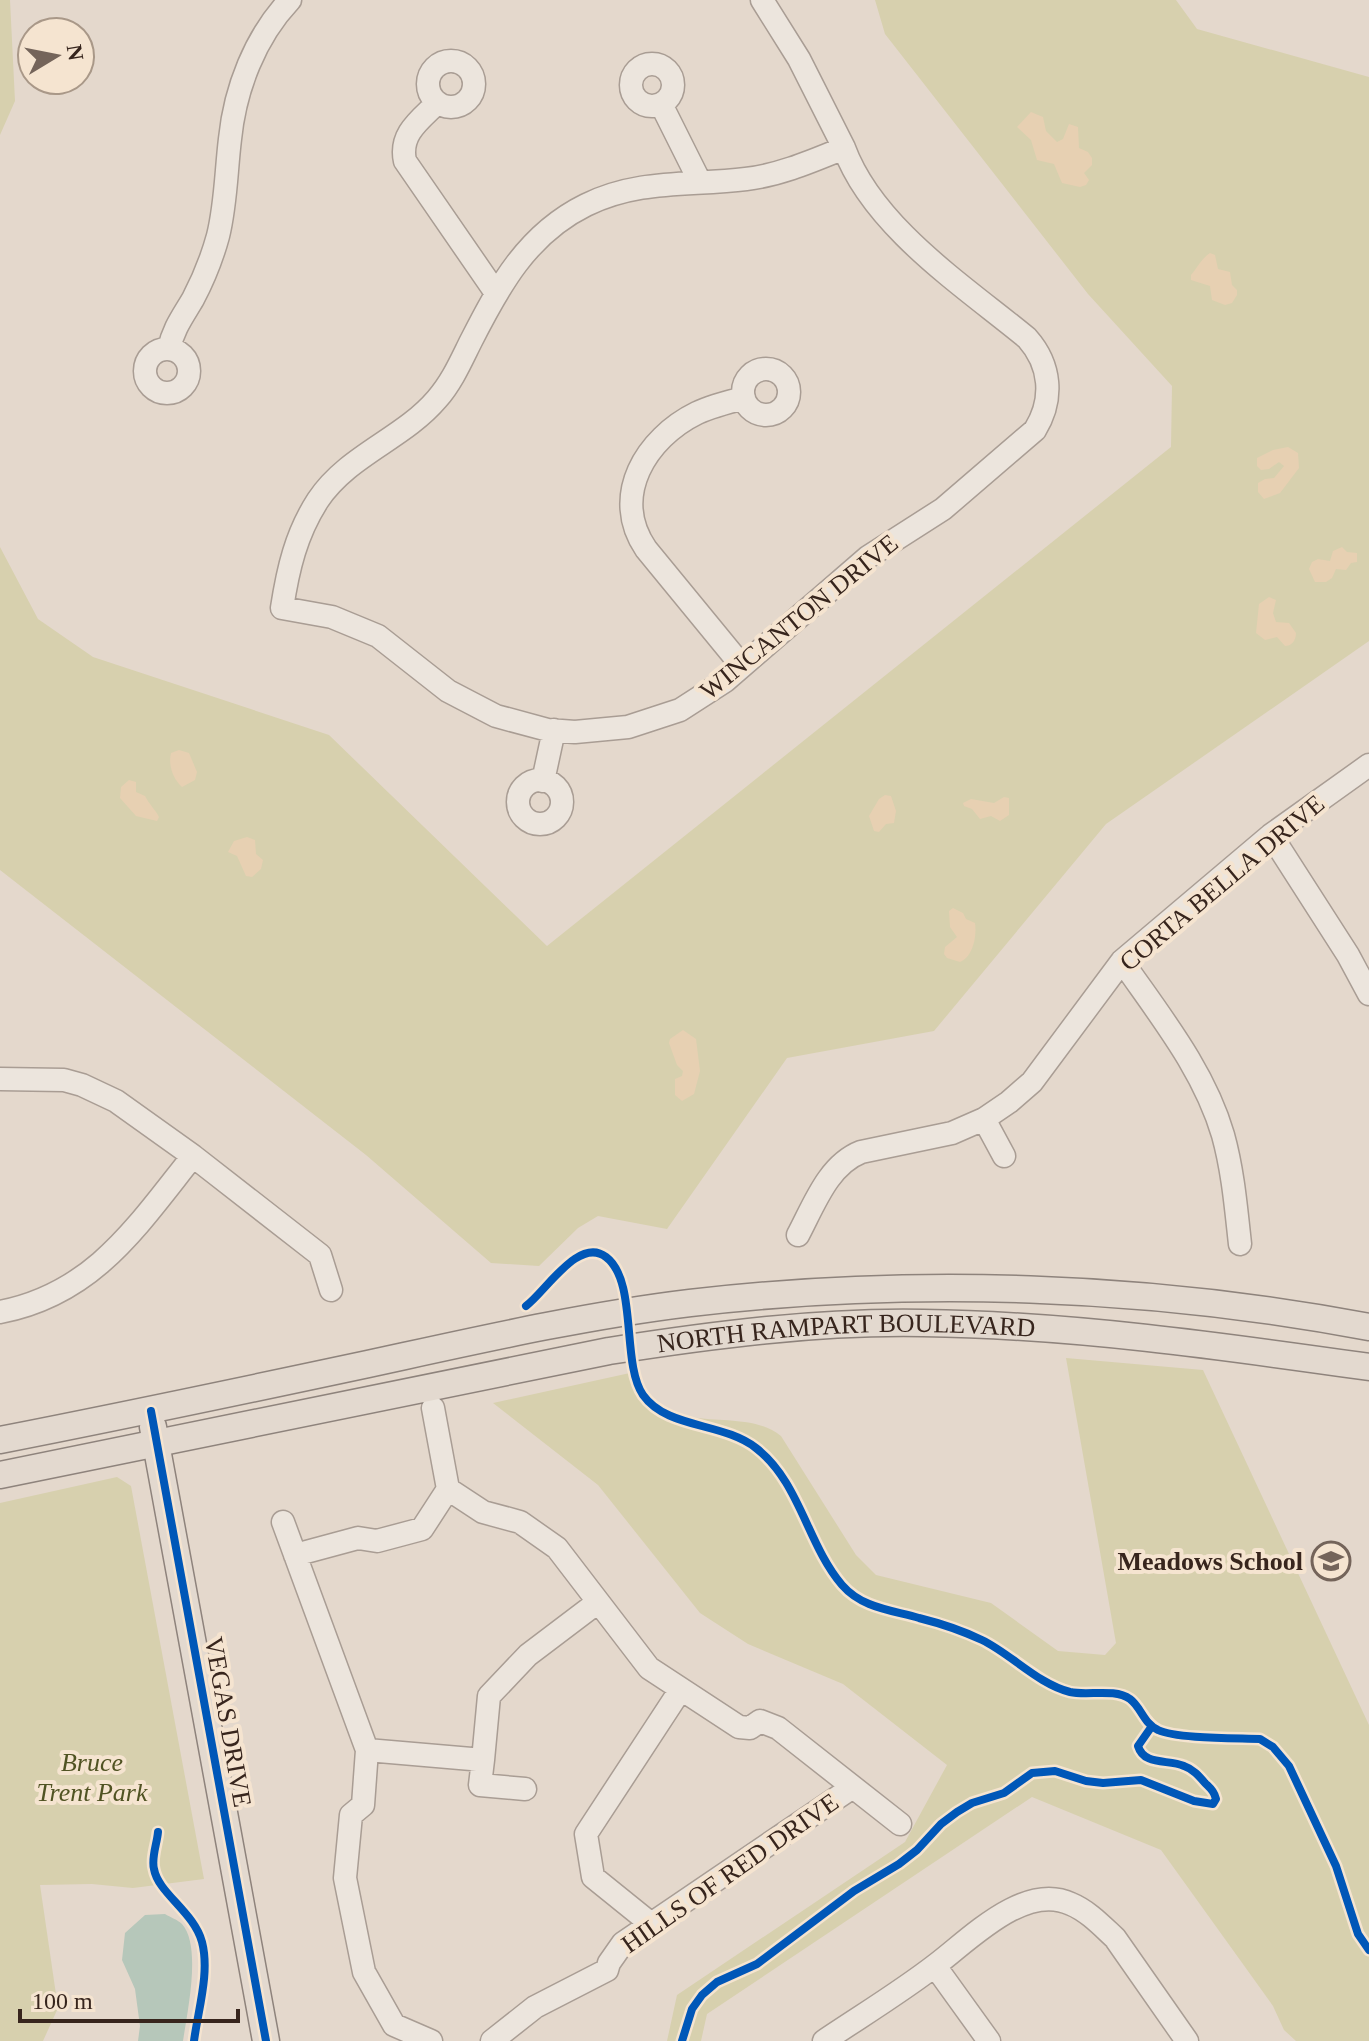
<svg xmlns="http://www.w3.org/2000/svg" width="1369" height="2041" viewBox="0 0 1369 2041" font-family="Georgia,serif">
  <rect width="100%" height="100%" fill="#e4d8cc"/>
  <path fill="#d7d0ae" d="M 0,0 L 10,0 L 15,101 L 0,135 Z
    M 875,0 L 1176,0 L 1197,29 L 1369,77 L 1369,641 L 1106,824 L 934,1031 L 787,1058 L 667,1229 L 598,1216 L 578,1228 L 539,1266 L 491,1263 L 366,1155 L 0,870 L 0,547 L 38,619 L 93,657 L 329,735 L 547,946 L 1171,447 L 1172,386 L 1088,294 L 885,34 Z
    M 1066,1358 L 1203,1370 L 1369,1725 L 1369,2041 L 1296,2041 L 1284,2030 L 1273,2006 L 1161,1850 L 1032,1797 L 707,2014 L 701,2041 L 667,2041 L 677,1995 L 905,1842 L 947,1765 L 843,1684 L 748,1644 L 700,1613 L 598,1485 L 493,1403 L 639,1371 C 658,1445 740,1402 781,1436 L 856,1555 L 876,1575 L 991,1603 L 1058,1651 L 1105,1655 L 1116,1643 Z
    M 117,1477 L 131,1486 L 204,1879 L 133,1888 L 92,1884 L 40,1885 L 58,2008 L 43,2041 L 0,2041 L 0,1503 Z"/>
  <path fill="#e7d0b2" d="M 1031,112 L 1043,117 L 1046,131 L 1057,142 L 1063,139 L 1069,124 L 1078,127 L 1079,148 L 1088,152 L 1092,158 L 1092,165 L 1084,173 L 1089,180 L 1086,185 L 1080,187 L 1062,183 L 1054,164 L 1037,160 L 1031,140 L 1017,127 Z
    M 1210,253 L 1215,255 L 1218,269 L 1230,272 L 1232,285 L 1237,290 L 1237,295 L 1232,303 L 1225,305 L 1212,300 L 1210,286 L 1191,280 L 1191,275 C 1198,267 1201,259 1210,253 Z
    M 1288,447 L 1298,453 L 1299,468 L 1280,493 L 1264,499 L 1258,492 L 1258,483 L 1265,479 L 1274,478 L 1284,466 L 1279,462 L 1269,469 L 1261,470 L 1257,466 L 1257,458 L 1273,450 Z
    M 1342,547 L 1347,552 L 1357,553 L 1357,562 L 1351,563 L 1346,570 L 1336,569 L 1332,578 L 1326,582 L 1315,582 L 1309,569 L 1312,562 L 1318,559 L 1330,561 L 1333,551 Z
    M 1269,597 L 1276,600 L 1273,613 L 1276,622 L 1289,623 L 1296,633 C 1296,640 1292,646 1285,646 L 1277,637 L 1265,640 L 1256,633 L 1259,604 Z
    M 179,750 L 189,753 L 197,772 L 195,780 L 182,787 C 173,779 168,765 171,753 Z
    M 129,780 L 136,782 L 136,792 L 145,796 C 149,804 157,812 159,817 L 157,821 L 136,816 L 120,798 L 121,787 Z
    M 885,795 L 891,796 L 896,811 L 894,823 L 886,824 L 879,832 L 874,831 L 869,816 L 879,799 Z
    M 1004,797 L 1009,798 L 1009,815 L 1000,821 L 991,816 L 980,819 L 972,809 L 964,806 L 963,803 L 971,799 L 994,803 Z
    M 247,837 L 255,840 L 256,854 L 263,860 L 261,869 L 252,877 L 246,876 L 237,856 L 228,852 L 234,841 Z
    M 953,908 L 963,913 L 966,919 L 975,923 C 977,936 973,957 960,962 L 947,958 L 944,954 L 945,947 L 957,937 L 950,927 L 949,911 Z
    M 683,1030 L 696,1039 L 700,1071 L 694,1094 L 682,1101 L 675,1095 L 675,1079 L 682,1076 L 683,1071 L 677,1065 L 669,1043 L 670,1039 Z"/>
  <path fill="#b6c7ba" d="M 165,1914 C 170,1917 178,1920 182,1924 C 202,1946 187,2013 183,2041 L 138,2041 L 140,2026 L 135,1989 L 122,1960 L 125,1933 L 145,1915 Z"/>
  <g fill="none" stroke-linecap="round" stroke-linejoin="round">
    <defs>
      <path id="minor" d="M 762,0 L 799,59 L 844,148 C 873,227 964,286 1027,338 C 1051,365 1054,399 1035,430 L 943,509 L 868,557 L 725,681 L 680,710 L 628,727 L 575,732 L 548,730 L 496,716 L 448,691 L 378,636 L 332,617 L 282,608 C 288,569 296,534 318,500 C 348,455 403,439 437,399 C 452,382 461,361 471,341 C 499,286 527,234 586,205 C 639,179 689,186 746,179 C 780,175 812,161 844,148
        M428 84a23 23 0 1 1 46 0a23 23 0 1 1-46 0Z
        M631 85a21 21 0 1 1 42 0a21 21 0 1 1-42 0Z
        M 437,103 C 420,120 399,134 405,161 L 496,293
        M 661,104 L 700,182
        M145 371a22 22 0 1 1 44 0a22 22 0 1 1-44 0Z
        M 169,349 C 173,329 183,316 193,299 C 203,280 212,258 218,236 C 226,204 226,172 230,139 C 235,89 255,37 290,0
        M743 392a23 23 0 1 1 46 0a23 23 0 1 1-46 0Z
        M 742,666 L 646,549 C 610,496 646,438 697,413 C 712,406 728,402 744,398
        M518 802a22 22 0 1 1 44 0a22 22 0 1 1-44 0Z
        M 543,781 L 554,730
        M 1271,835 L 1348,955 L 1369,994
        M 1122,961 C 1160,1016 1204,1070 1223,1135 C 1233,1171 1236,1208 1240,1244
        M 0,1079 L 64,1080 L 82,1085 L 116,1101 L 193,1156 L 320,1255 L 331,1290
        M 984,1119 L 1004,1156
        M 798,1235 C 814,1205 828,1165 861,1152 L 952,1133 L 984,1119 L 1009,1102 L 1032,1082 L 1122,961 L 1271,835 L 1369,765
        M 0,1312 C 94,1294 137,1226 193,1156
        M 433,1408 L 448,1489
        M 448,1489 L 483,1512 L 520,1522 L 557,1548 L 649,1668 L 739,1727 L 750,1728 L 760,1721 L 778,1728 L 900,1824
        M 283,1522 L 367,1750 L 363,1805 L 351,1815 L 345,1878 L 364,1972 L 394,2025 L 431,2041
        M 295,1555 L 358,1538 L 377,1541 L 422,1529 L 448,1489
        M 367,1750 L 483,1760 L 489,1696 L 528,1655 L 598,1602
        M 483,1760 L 480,1785 L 525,1789
        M 650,1923 L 593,1877 L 586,1834 L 681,1689
        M 935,1966 L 989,2041
        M 492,2041 L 535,2007 L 607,1970 L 609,1963 L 623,1943 L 853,1787
        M 824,2041 C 861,2016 901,1992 937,1964 C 970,1939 1025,1882 1071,1904 C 1088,1911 1102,1926 1115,1938 L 1187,2041"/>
      <g id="major">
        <path d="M 153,1427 L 266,2041"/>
        <path d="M 0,1440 C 123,1416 246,1390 368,1364 C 474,1341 582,1316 690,1303 C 914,1277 1147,1285 1369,1327"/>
        <path id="s1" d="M 0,1475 L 609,1351 C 712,1335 818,1321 923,1323 C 1072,1325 1221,1346 1369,1367"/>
      </g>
    </defs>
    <use href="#minor" stroke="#a99d94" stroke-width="25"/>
    <use href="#major" stroke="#8e837c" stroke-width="29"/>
    <use href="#minor" stroke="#ece5dd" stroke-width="22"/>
    <use href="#major" stroke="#e3d9cf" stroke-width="26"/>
    <defs>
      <path id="cycleway" d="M 526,1306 C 546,1291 579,1236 606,1257 C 638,1281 621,1363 643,1395 C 667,1429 723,1422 756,1448 C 800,1482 807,1544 842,1585 C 862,1608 891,1610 919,1618 C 939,1623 963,1631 982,1640 C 1011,1654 1038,1684 1070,1692 C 1088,1696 1114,1688 1130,1699 C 1141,1707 1144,1724 1158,1730 C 1177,1739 1237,1738 1260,1739 L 1273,1747 L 1289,1766 L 1336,1866 L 1358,1934 L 1369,1950
        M 151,1411 L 266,2041
        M 158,1832 C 157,1844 151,1858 154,1869 C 158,1893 194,1912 202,1942 C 210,1973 198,2010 194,2041
        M 682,2041 L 692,2009 L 702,1995 L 717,1982 L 757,1964 L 854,1891 L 899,1864 L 917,1850 L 941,1824 L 957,1812 L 972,1803 L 1004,1793 L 1032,1773 L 1055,1771 L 1086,1781 L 1103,1783 L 1141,1780 L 1194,1801 L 1213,1804 L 1216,1799 C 1214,1791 1211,1789 1205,1783 C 1199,1776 1193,1769 1184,1766 C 1168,1759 1144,1766 1138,1746 L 1152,1726"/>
    </defs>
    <use href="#cycleway" stroke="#f5e4d0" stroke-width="13"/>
    <use href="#cycleway" stroke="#0057b8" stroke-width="8"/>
  </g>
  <defs>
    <symbol id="school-ring" viewBox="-11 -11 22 22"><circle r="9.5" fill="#f5e4d0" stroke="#74645a" stroke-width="1.5"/><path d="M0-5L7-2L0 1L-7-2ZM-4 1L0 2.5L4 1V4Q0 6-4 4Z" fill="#74645a"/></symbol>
  </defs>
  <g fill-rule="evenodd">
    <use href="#school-ring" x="1309" y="1539" width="44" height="44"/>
  </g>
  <g text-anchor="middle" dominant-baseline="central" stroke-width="8" stroke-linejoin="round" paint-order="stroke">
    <g font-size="26" fill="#37251d" stroke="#f5e4d0">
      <text transform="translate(799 617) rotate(-39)">WINCANTON DRIVE</text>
      <text transform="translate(1222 883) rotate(-40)">CORTA BELLA DRIVE</text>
      <text stroke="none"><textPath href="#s1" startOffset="860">NORTH RAMPART BOULEVARD</textPath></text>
      <text transform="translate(228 1722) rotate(80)">VEGAS DRIVE</text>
      <text transform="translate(730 1873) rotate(-35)">HILLS OF RED DRIVE</text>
    </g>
    <g font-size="26" font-weight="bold" fill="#37251d" stroke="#f5e4d0" text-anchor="end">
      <text x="1303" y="1561">Meadows School</text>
    </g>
    <g font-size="26" font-style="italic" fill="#505323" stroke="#f5e4d0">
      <text x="92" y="1762">Bruce<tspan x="92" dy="30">Trent Park</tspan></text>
    </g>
  </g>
  <g transform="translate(56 56) rotate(80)"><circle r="38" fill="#f5e4d0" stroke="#a99888" stroke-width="2"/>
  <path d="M0-6L14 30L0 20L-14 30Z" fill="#74645a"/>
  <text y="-12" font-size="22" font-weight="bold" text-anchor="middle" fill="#37251d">N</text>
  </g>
  <path d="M20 2009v12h218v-12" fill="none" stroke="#37251d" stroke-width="4"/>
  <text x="32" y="2009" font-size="24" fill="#37251d" stroke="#f5e4d0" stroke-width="6" paint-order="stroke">100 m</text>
</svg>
